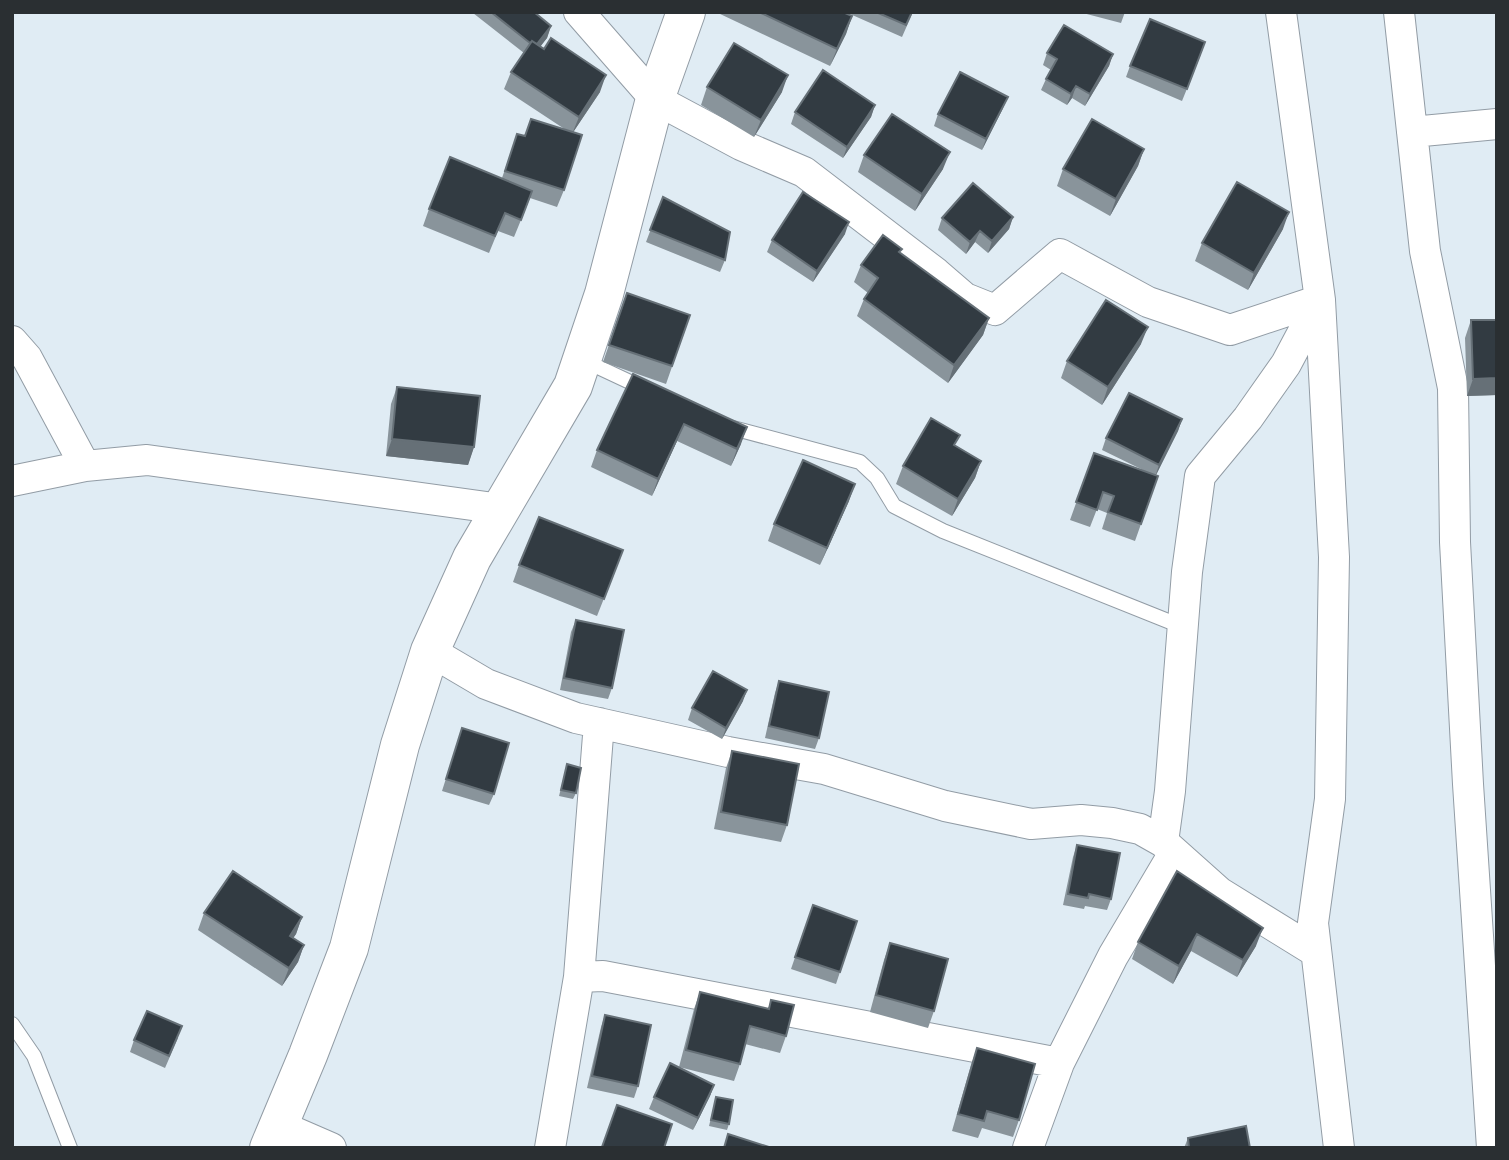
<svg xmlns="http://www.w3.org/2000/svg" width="1509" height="1160" viewBox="0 0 1509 1160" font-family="'Source Serif 4',serif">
  <rect width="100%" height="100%" fill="#e0ecf4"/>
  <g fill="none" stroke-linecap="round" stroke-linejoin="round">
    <defs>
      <path id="lane" d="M 583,360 L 647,390
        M 729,427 L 860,462 L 877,478 L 894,506 L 943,531 L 1183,627
        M 12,1024 L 34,1056 L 70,1148"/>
      <path id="street" d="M 579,12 L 655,99 L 741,145 L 804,172 L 936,273 L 965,298 L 995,310 L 1060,254 L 1148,302 L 1230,330 L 1320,300
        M 1281,12 L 1320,300 L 1334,557 L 1330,799 L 1313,923 L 1339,1148
        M 1399,12 L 1425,251 L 1453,388 L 1455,542 L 1468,784 L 1492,1148
        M 1412,132 L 1497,124
        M 12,341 L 27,358 L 85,466
        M 12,481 L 85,466 L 147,460 L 501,509
        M 430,651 L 486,684 L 576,718 L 728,752 L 824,769 L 945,806 L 1031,824 L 1081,820 L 1112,823 L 1140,829 L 1163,842 L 1219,892 L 1316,952
        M 1163,842 L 1170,791 L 1187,572 L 1200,476 L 1248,418 L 1286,364 L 1320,300
        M 579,977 L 599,723
        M 278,1125 L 331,1148
        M 550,1148 L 579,977 L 603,976 L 1059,1063
        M 1028,1148 L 1059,1063 L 1113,956 L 1174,853"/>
      <path id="secondary" d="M 269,1148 L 308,1055 L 349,948 L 400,745 L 430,651 L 472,558 L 573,386 L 604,294 L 655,99 L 686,12"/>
    </defs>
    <use href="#lane" stroke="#929ca5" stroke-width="16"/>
    <use href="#street" stroke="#929ca5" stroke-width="32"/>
    <use href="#secondary" stroke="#929ca5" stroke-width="40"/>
    <use href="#lane" stroke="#fff" stroke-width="14"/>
    <use href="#street" stroke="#fff" stroke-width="30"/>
    <use href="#secondary" stroke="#fff" stroke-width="38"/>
  </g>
  <path fill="#89949b" d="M 474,12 L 534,12 L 551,26 L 547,38 L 540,46 L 600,92 L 573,132 L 564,190 L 557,207 L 530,198 L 514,237 L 498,231 L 489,253 L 423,226 L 429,209 L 502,178 L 517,134 L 525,136 L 531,119 L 566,130 L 504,89 L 511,72 L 524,53 L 473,13 Z
    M 843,12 L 852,16 L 846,34 L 830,66 L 718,13 Z
    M 850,12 L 913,12 L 902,37 L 850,14 Z
    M 1079,12 L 1125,12 L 1121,23 Z
    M 1047,53 L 1113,54 L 1109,66 L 1085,106 L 1072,98 L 1067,105 L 1041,90 L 1046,79 L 1051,70 L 1043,65 Z
    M 1201,54 L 1182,101 L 1126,77 L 1130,66 Z
    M 707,87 L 782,92 L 754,137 L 701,105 Z
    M 875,105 L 871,117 L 843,158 L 791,124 L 795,112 Z
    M 1003,108 L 982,150 L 934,126 L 938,114 Z
    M 1144,149 L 1138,166 L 1110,216 L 1057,186 L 1063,169 Z
    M 864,155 L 943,169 L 915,211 L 858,172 Z
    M 663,197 L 725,260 L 720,272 L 646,242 Z
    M 1013,217 L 1009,229 L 988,253 L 975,242 L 966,254 L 938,230 L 942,218 Z
    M 1283,229 L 1248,290 L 1195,261 L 1202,243 Z
    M 845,234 L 813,282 L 767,252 L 772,240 Z
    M 900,253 L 989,318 L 983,335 L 948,383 L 857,316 L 864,299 L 868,293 L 854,282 L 861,265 Z
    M 627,293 L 690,315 L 666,384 L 603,362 Z
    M 1471,320 L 1497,320 L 1497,395 L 1467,396 L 1465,338 Z
    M 1141,344 L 1102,405 L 1061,378 L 1067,361 Z
    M 633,374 L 741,444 L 731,466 L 677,441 L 652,496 L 591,467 L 597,450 Z
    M 397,387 L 474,447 L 468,465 L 386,456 L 391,404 Z
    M 1182,419 L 1178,431 L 1156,475 L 1158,476 L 1135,541 L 1102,529 L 1107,513 L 1097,509 L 1090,527 L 1070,520 L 1094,453 L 1143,470 L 1102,450 L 1106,438 Z
    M 956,446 L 981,461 L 975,478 L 952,516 L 896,484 L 903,466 Z
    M 849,501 L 820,565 L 768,541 L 774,524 Z
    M 519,565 L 616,568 L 597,616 L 513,582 Z
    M 576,620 L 612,688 L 608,699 L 560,690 L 571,632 Z
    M 779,681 L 819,738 L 815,749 L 765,738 L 775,693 Z
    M 743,701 L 722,739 L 688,720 L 692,708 Z
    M 462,728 L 494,794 L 489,805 L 442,791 Z
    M 732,751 L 787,825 L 781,842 L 714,829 L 726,768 Z
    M 567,764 L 576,793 L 573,799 L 559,796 Z
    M 1077,845 L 1111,899 L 1107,910 L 1085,906 L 1084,909 L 1063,905 L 1073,857 Z
    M 1177,871 L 1256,946 L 1237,977 L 1191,951 L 1173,984 L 1132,959 L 1138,942 Z
    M 813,905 L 857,921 L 836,984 L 791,969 Z
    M 204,913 L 302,917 L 296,934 L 293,938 L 304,945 L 298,962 L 282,986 L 198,930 Z
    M 890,943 L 934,1011 L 928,1028 L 870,1012 L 884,960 Z
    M 700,992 L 768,1009 L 771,1000 L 786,1036 L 780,1053 L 745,1044 L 740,1064 L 734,1081 L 679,1067 L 694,1009 Z
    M 605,1015 L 638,1086 L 634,1098 L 587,1088 L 601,1027 Z
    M 178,1038 L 165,1068 L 130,1052 L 134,1040 Z
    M 977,1048 L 1019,1120 L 1013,1137 L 982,1128 L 978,1138 L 952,1131 L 971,1065 Z
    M 714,1085 L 710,1096 L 693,1130 L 649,1109 L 654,1097 Z
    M 716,1097 L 729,1124 L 727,1130 L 709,1126 Z
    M 1188,1138 L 1250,1148 L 1184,1148 Z"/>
  <path fill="#667077" d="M 852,16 L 846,34 L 830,66 L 837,49 Z
    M 551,26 L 547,38 L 531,59 L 535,47 Z
    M 1113,54 L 1109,66 L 1085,106 L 1090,94 Z
    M 606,75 L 600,92 L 572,134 L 579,117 Z
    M 788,75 L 782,92 L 754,137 L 761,120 Z
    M 1076,86 L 1072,98 L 1067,105 L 1071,94 Z
    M 1008,97 L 1003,108 L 982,150 L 986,139 Z
    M 875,105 L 871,117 L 843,158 L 847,147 Z
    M 1144,149 L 1138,166 L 1110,216 L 1116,199 Z
    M 950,152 L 943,169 L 915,211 L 922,194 Z
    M 1289,212 L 1283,229 L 1248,290 L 1254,273 Z
    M 1013,217 L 1009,229 L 988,253 L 992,241 Z
    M 849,222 L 845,234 L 813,282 L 817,271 Z
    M 980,231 L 975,242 L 966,254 L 970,242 Z
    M 989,318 L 983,335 L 948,383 L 954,365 Z
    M 1148,327 L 1141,344 L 1102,405 L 1108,387 Z
    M 1497,378 L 1497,395 L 1467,396 L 1473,379 Z
    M 1182,419 L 1178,431 L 1155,477 L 1159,465 Z
    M 684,424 L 677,441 L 652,496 L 658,479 Z
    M 747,427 L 741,444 L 731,466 L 737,449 Z
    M 392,439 L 474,447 L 468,465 L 386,456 Z
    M 981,461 L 975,478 L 952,516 L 958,499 Z
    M 855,484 L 849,501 L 820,565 L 827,548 Z
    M 747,690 L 743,701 L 722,739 L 726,728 Z
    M 302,917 L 296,934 L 283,953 L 290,936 Z
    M 1263,928 L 1256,946 L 1237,977 L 1243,960 Z
    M 1197,934 L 1191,951 L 1173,984 L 1179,966 Z
    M 304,945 L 298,962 L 282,986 L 289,968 Z
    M 714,1085 L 710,1096 L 693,1130 L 698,1118 Z"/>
  <path fill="#323b42" stroke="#667077" stroke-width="2" d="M 491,12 L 534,12 L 551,26 L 537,44 L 532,41 L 530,43 Z
    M 759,12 L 843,12 L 852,16 L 837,49 Z
    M 876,12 L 912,12 L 906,25 Z
    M 1150,19 L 1205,42 L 1187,89 L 1130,66 Z
    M 1064,25 L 1113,54 L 1090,94 L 1076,86 L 1071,94 L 1046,79 L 1057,59 L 1047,53 Z
    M 551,38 L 606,75 L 579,117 L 511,72 L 532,41 L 544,49 Z
    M 734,43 L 788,75 L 761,120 L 707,87 Z
    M 823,70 L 875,105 L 847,147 L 795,112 Z
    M 960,72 L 1008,97 L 986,139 L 938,114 Z
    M 892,114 L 950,152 L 922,194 L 864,155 Z
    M 531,119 L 582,135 L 564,190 L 505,171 L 517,134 L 525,136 Z
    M 1092,119 L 1144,149 L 1116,199 L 1063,169 Z
    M 450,157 L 532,191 L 521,220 L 505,213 L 495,236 L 429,209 Z
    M 1237,182 L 1289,212 L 1254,273 L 1202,243 Z
    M 973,183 L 1013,217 L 992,241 L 980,231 L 970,242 L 942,218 Z
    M 803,192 L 849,222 L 817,271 L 772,240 Z
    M 663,197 L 730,232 L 725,260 L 650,230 Z
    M 883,235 L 902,249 L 899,252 L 989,318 L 954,365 L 864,299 L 878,278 L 861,265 Z
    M 627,293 L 690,315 L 672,366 L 609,345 Z
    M 1106,300 L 1148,327 L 1108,387 L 1067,361 Z
    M 1471,320 L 1497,320 L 1497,378 L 1473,379 Z
    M 633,374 L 747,427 L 737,449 L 684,424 L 658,479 L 597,450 Z
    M 397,387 L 480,396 L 474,447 L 392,439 Z
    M 1129,393 L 1182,419 L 1159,465 L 1106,438 Z
    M 931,418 L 960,435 L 954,445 L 981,461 L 958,499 L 903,466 Z
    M 1094,453 L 1158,476 L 1141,524 L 1108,512 L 1114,496 L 1103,492 L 1097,510 L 1076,502 Z
    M 803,460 L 855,484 L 827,548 L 774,524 Z
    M 539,517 L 623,550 L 604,599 L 519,565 Z
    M 576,620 L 624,630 L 612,688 L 564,678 Z
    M 713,671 L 747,690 L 726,728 L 692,708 Z
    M 779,681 L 829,692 L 819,738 L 769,726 Z
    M 462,728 L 509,743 L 494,794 L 446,779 Z
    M 732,751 L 799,764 L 787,825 L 721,812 Z
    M 567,764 L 581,768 L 576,793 L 561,790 Z
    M 1077,845 L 1120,853 L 1111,899 L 1089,894 L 1088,898 L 1068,894 Z
    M 233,871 L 302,917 L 290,936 L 304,945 L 289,968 L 204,913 Z
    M 1177,871 L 1263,928 L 1243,960 L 1197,934 L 1179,966 L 1138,942 Z
    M 813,905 L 857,921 L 840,972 L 795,957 Z
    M 890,943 L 948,959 L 934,1011 L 876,995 Z
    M 700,992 L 769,1009 L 771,1000 L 794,1005 L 786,1036 L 750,1026 L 740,1064 L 686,1050 Z
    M 147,1011 L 182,1026 L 169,1056 L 134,1040 Z
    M 605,1015 L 651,1025 L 638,1086 L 592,1076 Z
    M 977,1048 L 1035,1064 L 1019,1120 L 987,1111 L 984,1121 L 958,1114 Z
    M 670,1063 L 714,1085 L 698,1118 L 654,1097 Z
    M 716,1097 L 733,1100 L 729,1124 L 711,1120 Z
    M 617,1105 L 672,1124 L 664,1148 L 602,1147 Z
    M 1246,1126 L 1250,1148 L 1189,1148 L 1188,1138 Z
    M 728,1134 L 772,1148 L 724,1148 Z"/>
  <rect width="1509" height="1160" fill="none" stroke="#2a2f32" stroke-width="28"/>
</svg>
